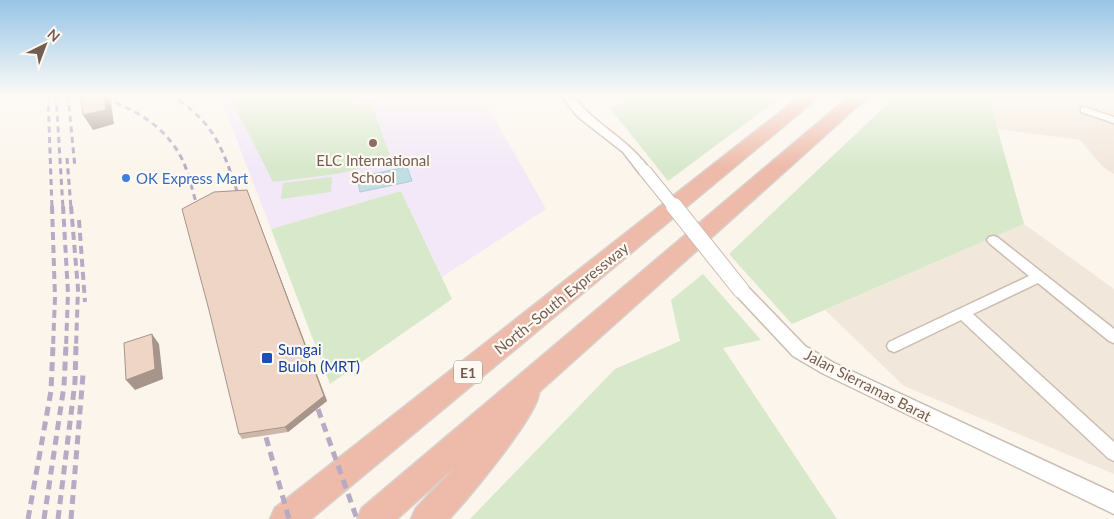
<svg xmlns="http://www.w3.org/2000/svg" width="1114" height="519" viewBox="0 0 1114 519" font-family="Lato,sans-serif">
  <rect width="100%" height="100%" fill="#fbf5ec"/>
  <path fill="#f2e7db" d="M 1114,95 L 1114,174 L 1103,167 L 1080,140 L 998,129 L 988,96 Z
    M 1024,224 L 1114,289 L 1114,474 L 904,386 L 825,310 Z"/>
  <path fill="#f2e8f8" d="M 481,95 L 546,209 L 442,277 L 401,191 L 271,229 L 220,96 Z"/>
  <path fill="#d7e8cb" d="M 345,95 L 351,105 L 371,102 L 392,161 L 336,174 L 273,182 L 229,95 Z
    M 636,95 L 784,95 L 668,181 L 610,108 Z
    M 897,95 L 988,95 L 1024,224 L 792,324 L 729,254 Z
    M 332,177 L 331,192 L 281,199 L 283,183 Z
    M 401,191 L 452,299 L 330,384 L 271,229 Z
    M 703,274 L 761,340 L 723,348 L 837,519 L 470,519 L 615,369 L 680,341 L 671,300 Z"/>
  <path fill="#c1dfe3" stroke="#a9ced4" d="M 407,167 L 412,181 L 360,192 L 357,177 Z"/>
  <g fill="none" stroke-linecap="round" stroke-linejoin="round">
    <defs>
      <path id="minor" d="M 1084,107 L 1114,117 L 1114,123 L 1081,112 L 1081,108 Z
        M 993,236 L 997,237 L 1114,329 L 1114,343 L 1109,341 L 1038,283 L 973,314 L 1114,442 L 1114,461 L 1108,458 L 961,320 L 899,350 L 894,352 L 889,350 L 887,346 L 889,342 L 1029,276 L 989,243 L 987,240 L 989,237 Z"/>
      <path id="tertiary" d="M 561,95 L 572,95 C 596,126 629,139 651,171 L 650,174 L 640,174 L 623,152 L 577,116 Z
        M 741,284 L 747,286 L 805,346 L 834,363 L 1114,493 L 1114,514 L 822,373 L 793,356 L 735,294 L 733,290 L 735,286 Z"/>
      <path id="motorway" d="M 802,95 L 821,95 L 311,519 L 270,519 L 275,508 Z
        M 851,95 L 870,95 L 539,392 C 539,414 467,500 449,519 L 411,519 L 416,508 L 456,466 L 397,519 L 357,519 L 362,508 Z"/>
    </defs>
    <use href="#minor" stroke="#ccbdb2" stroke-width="3"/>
    <use href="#tertiary" stroke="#ccbdb2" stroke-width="3"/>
    <use href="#motorway" stroke="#d8d2ce" stroke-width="3"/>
    <use href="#minor" fill="#fff" fill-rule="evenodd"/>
    <use href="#tertiary" fill="#fff" fill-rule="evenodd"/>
    <use href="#motorway" fill="#eebaa9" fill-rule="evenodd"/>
    <path stroke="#b8aac5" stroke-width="3" stroke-dasharray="6 4.5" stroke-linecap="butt" d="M 48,95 L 52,208
      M 56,95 L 63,208
      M 68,95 L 75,168
      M 96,95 C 131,108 162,122 181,157 C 189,172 192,191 198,208
      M 170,95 C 218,123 224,154 241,203
      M 67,158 L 71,208"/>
    <path stroke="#b8aac5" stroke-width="4" stroke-dasharray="8 5" stroke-linecap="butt" d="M 52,206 L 55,298 L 53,347
      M 63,206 L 68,293 L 66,347
      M 71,206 L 78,289 L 76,347
      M 197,206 L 200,214
      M 79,220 L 85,302"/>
    <path stroke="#b8aac5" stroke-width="5" stroke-dasharray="9 6" stroke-linecap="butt" d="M 313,395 L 357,519
      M 262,423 L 289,519
      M 28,519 L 51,391 L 53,345
      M 44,519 L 64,386 L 66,345
      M 58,519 L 75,382 L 76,345
      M 71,519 L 83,375"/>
    <defs>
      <path id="tertiary-bridge-far1" d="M 645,171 L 675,208"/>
      <path id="tertiary-bridge" d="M 674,206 L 741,290"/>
    </defs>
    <use href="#tertiary-bridge-far1" stroke="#ccbdb2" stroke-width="14" stroke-linecap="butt"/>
    <use href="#tertiary-bridge" stroke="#ccbdb2" stroke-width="18" stroke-linecap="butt"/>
    <use href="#tertiary-bridge-far1" stroke="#fff" stroke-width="12"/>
    <use href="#tertiary-bridge" stroke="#fff" stroke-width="16"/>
  </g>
  <path fill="#cdb7aa" d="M 249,195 L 327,401 L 288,432 L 242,439 L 239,434 Z"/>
  <path fill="#a7958b" d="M 104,96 L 110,96 L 114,124 L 93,130 L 83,115 Z
    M 247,190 L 327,401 L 288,432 L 285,427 Z
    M 152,334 L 159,344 L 163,379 L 135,390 L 126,380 Z"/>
  <path fill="#eed5c6" stroke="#a7958b" d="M 81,96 L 104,96 L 106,110 L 83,115 Z
    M 247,190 L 324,396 L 285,427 L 239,434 L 209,310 L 182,209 L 214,192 Z
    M 152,334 L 155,369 L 126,380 L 124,343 Z"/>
  <linearGradient id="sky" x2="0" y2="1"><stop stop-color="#98c5e6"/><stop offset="0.57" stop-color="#fdfaf6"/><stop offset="1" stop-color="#fdfaf6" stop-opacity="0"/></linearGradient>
  <rect width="1114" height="168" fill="url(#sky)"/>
  <circle fill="#8d6e63" stroke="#fef9f2" stroke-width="2" cx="373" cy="143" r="5"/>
  <circle fill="#3f7fe0" stroke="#fef9f2" stroke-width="2" cx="126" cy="178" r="5"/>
  <rect fill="#1a4fb4" stroke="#fef9f2" stroke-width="2" x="261" y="352" width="12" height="12" rx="2.5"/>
  <g text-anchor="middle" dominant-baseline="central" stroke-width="4.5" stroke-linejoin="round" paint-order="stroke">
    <rect fill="#fef9f2" stroke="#9d8c81" stroke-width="1" x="454" y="360.5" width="28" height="23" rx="4"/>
    <g font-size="14" font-weight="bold" fill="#745d50">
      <text x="468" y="372">E1</text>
    </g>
    <g font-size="15" fill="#785e54" stroke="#fef9f2">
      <text x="373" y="160">ELC International<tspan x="373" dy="17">School</tspan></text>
    </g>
    <g font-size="15" fill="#366cbe" stroke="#fef9f2" text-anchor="start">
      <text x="136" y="178">OK Express Mart</text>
    </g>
    <g font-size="15" fill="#745d50" stroke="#fef9f2">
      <text transform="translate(561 298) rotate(-39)">North–South Expressway</text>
      <text transform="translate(868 385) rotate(27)">Jalan Sierramas Barat</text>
    </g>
    <g font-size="15" fill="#164399" stroke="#fef9f2" text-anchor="start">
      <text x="278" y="349">Sungai<tspan x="278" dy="17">Buloh (MRT)</tspan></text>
    </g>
  </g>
  <g transform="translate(45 45) rotate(42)" stroke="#fef9f2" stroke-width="4" paint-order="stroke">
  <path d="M0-4L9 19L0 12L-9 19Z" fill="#745d50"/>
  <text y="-8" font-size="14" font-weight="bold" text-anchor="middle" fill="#745d50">N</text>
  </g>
</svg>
